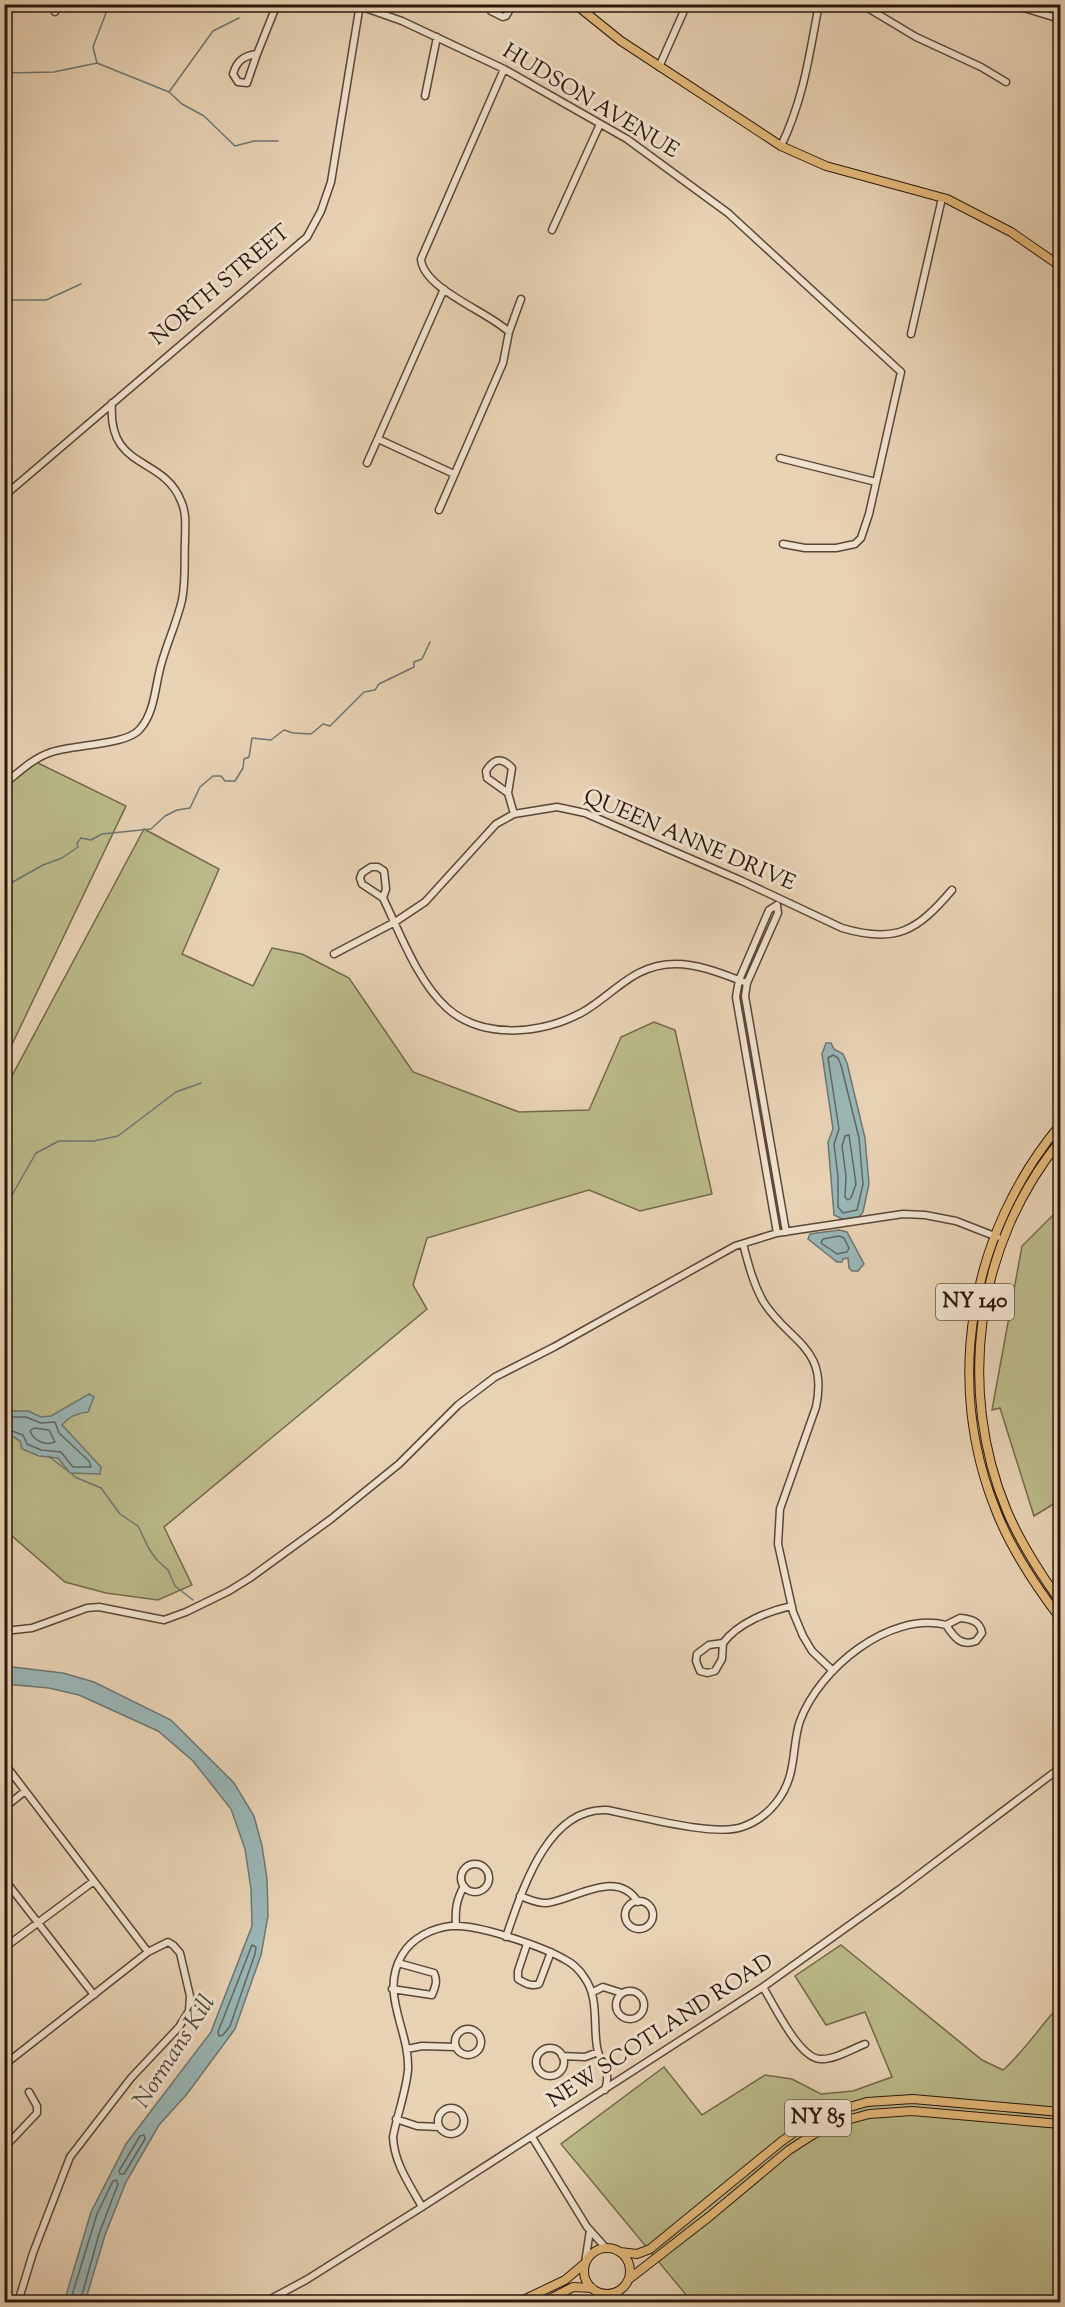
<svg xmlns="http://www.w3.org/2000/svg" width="1065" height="2307" viewBox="0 0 1065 2307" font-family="'Sorts Mill Goudy',serif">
  <rect width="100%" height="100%" fill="#e8d2b4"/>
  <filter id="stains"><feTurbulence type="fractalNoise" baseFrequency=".00333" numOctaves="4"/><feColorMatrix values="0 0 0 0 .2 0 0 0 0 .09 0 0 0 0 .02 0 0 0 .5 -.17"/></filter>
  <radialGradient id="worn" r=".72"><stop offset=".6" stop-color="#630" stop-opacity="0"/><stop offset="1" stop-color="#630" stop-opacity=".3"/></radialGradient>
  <path fill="#bbba8a" stroke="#72684b" stroke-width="1.5" d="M 36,762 L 126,806 L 5,1059 L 5,787 Z
    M 144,829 L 219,869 L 182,954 L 253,986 L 272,948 L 302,954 L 349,978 L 413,1072 L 519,1112 L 589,1110 L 621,1037 L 654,1022 L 675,1030 L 712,1194 L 640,1211 L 589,1190 L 427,1238 L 413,1285 L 427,1309 L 164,1527 L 192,1585 L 158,1600 L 106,1593 L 65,1582 L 5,1530 L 5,1089 Z
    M 1060,1208 L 1060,1500 L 1034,1516 L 1000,1408 L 992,1410 L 1022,1246 Z
    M 841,1945 L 982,2060 L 1003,2070 C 1024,2052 1040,2026 1060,2005 L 1060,2302 L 692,2302 L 561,2144 L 664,2067 L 702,2115 L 765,2075 L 792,2079 L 821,2094 L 853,2091 L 892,2077 L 865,2012 L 826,2025 L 795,1976 Z"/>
  <path fill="#99b6b6" stroke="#6c7672" stroke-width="1.5" d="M 826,1043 L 831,1043 L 834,1049 L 843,1054 L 847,1063 L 865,1138 L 869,1184 L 863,1212 L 859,1217 L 842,1219 L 834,1215 L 828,1142 L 833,1129 L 822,1054 Z
    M 839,1230 L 847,1232 L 864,1264 L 858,1271 L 852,1271 L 849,1268 L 848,1258 L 843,1259 L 842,1262 L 837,1262 L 808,1239 L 810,1234 Z
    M 89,1394 L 94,1397 L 88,1412 C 77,1413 69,1416 62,1425 L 101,1467 L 100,1474 L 70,1473 L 58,1458 L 39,1456 L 22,1449 L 20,1441 L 5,1432 L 5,1411 L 28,1411 L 41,1417 L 51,1416 Z
    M 4,1666 L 63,1673 L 94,1682 L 171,1720 L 234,1783 L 254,1816 L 262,1846 L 267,1879 L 268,1916 L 261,1955 L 235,2029 L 187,2094 L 159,2125 L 126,2182 L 105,2235 L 85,2302 L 64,2302 L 91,2212 L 126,2144 L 211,2032 L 252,1926 L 251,1889 L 245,1849 L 231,1809 L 193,1761 L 158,1731 L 79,1695 L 49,1688 L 5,1684 Z"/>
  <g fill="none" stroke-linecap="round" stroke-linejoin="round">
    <path stroke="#616661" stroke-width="1.5" d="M 833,1055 L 838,1058 L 841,1065 L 859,1138 L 863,1184 L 857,1210 L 843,1213 L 838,1207 L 838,1177 L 834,1144 L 839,1129 L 828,1058 Z
      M 849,1135 L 856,1184 L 851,1198 L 848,1200 L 845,1197 L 846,1176 L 842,1146 L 845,1136 Z
      M 839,1236 L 844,1238 L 849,1248 L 847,1252 L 837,1254 L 821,1243 L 823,1239 Z
      M 4,1417 L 26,1417 L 41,1423 L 55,1422 L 59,1433 L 89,1461 L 91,1467 L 73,1467 L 61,1452 L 41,1450 L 27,1444 L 23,1435 L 4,1428
      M 34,1428 L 49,1430 L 55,1442 C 45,1446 34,1441 30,1431 Z
      M 252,1945 L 256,1947 L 255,1954 L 230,2026 L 223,2035 L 219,2036 L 218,2032 Z
      M 144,2135 L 145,2139 L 124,2174 L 120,2174 L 119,2171 L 140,2136 Z
      M 70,2302 L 97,2214 L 113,2181 L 116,2180 L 118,2184 L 99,2234 L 80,2302"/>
    <path stroke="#6c7672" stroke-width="1.5" d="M 97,63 L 93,47 L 106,13 L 104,4
      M 4,73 L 54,72 L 97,63 L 169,92 L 213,31 L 239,18
      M 169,92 L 182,104 L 204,116 L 235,146 L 254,141 L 278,141
      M 4,300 L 46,300 L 81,284
      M 4,887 L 43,865 L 62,858 L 78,847 L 77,843 L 81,838 L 91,840 L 102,834 L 151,829 L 165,816 L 177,810 L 190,808 L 200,787 L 213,776 L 221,776 L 225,781 L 235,781 L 243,768 L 244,759 L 249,757 L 252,738 L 271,740 L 284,730 L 293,733 L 311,734 L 323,724 L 330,726 L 364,692 L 375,690 L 379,684 L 414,667 L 414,662 L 422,659 L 430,642
      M 4,1209 L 36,1153 L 59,1141 L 94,1141 L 118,1136 L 176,1092 L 201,1083
      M 48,1456 L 68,1471
      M 72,1474 L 75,1477 L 101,1488 L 120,1514 L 138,1526 L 149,1549 L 157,1560 L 168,1570 L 175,1586 L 193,1600"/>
    <defs>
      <path id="minor" d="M 354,4 L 402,21 L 504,69 L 627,139 L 728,213 L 901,372 L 869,514 L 861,538 L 855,544 L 836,548 L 805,548 L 783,544
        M 490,4 L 491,11 L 503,17 L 506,16 L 513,4
        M 861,4 L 916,37 L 981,67 L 1006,82
        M 1011,4 L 1060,19
        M 55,12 L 58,4
        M 257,54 L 247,83 L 238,82 L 233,74 C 237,60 244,56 257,54 Z
        M 257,54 L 277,4
        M 659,67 L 687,4
        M 504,69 L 421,259 C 423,289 489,312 509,332
        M 425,96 L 437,37
        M 781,146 C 804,98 809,56 819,4
        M 552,230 L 600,124
        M 911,334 L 942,198
        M 378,439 L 454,474
        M 780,458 L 876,482
        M 367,463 L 444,289
        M 4,496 L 307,237 L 321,211 L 331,182 L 360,4
        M 439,510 L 503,363 L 509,332 L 521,299
        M 4,784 C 18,773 32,759 49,753 C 72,744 126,746 140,729 C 155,712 155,686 161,665 C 167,643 177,622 182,600 C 186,581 184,560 185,541 C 185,527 187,514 181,501 C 163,455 107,471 112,403
        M 508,793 L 512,768 C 502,757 494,758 486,771 L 487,778 L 508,793 L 514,814
        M 371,867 L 378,867 L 384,871 L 386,889 L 383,898 L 362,884 L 360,878 L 362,873 Z
        M 383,898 C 400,933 418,982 447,1008 C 483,1040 541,1034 581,1013 C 614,995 632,964 676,964 C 700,964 725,975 747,983
        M 777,905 L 778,913 L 747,983 L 745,996 L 786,1232
        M 334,954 L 395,922 L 425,902 L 496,824 L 514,814 L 557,807 L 585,813 L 742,881 L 842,928 C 896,944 917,931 952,890
        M 777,1233 L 736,997 L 739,980 L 769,910 L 777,905
        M 743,1244 C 748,1263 753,1283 763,1301 C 788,1342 829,1346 816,1407 L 780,1509 L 778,1544 L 793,1612 L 803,1636 L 812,1651 L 833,1671
        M 960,1618 C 971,1619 980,1621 982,1633 L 976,1641 C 961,1647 954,1637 946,1625 Z
        M 4,1631 L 32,1628 L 87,1608 L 99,1607 L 164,1620 L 186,1612 L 229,1591 L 250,1578 L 331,1519 L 399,1464 L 458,1405 L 495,1377 L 554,1347 L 735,1246 L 777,1233 L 903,1214 L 925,1215 L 956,1221 L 997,1237
        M 723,1643 L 722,1659 L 715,1671 L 707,1673 L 700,1671 L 696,1661 L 697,1654 L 709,1645 Z
        M 723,1643 C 738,1623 768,1611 792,1606
        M 4,1763 L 148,1952
        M 4,1808 L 25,1791
        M461 1878a14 14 0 1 1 28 0a14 14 0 1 1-28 0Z
        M 4,1879 L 94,1995
        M 520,1896 C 529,1899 538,1904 547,1903 C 576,1899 617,1868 638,1902
        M625 1915a14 14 0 1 1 28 0a14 14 0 1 1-28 0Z
        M 456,1926 C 455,1911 456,1900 464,1886
        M 506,1937 C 522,1891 547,1807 607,1810 C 639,1816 714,1837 742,1827 C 769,1818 788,1793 792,1766 C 795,1751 795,1735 800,1721 C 819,1669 889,1611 946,1625
        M 527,1944 L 518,1971 L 518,1979 C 525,1983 531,1987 539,1984 L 551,1952
        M 4,1948 L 94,1881
        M 763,1987 C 774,2005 799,2058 820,2059 C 834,2060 852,2049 865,2044
        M 392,1989 L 432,1995 C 435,1987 438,1981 434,1973 L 398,1963
        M616 2005a14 14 0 1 1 28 0a14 14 0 1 1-28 0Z
        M 593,1992 L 603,1987 L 622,1993
        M455 2042a13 13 0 1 1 26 0a13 13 0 1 1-26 0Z
        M536 2062a14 14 0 1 1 28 0a14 14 0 1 1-28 0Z
        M 407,2049 L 422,2046 L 456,2047
        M 562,2056 L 585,2057 L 598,2052
        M 4,2065 L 148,1952 L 168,1942 L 173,1945 L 180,1953 L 190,1996 L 189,2011 L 179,2027 L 131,2078 L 70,2157 L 33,2253 L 18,2302
        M438 2121a13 13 0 1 1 26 0a13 13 0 1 1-26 0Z
        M 396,2119 L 417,2126 L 439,2127
        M 532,2137 L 587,2227 L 606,2248
        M 4,2148 L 37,2113 L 37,2106 L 29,2092
        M 422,2207 C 410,2185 394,2163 393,2137 C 397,2115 406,2092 408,2070 C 410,2030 379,1994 402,1955 C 412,1938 432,1928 451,1926 C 477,1924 541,1946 564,1959 C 572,1963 579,1969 584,1977 C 599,1997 593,2023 597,2047 C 600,2066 612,2069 605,2090
        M 585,2263 L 590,2230
        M 600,2293 L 606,2302
        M 265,2302 L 306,2280 L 422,2207 L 763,1987 L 900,1889 L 1060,1768
        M 615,2302 L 619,2291"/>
      <path id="major" d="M 575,4 L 621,41 L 781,146 L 826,166 L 947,199 L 1011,232 L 1060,266
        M 1060,1125 C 970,1233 943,1382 997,1513 C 1012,1551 1035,1585 1060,1618
        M 1060,1141 C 976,1244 956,1389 1007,1511 C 1021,1544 1040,1573 1060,1601
        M584 2271a23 23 0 1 1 46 0a23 23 0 1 1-46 0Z
        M 620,2252 L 637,2254 L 650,2249 L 782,2141 L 808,2123 L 836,2111 L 867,2102 L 913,2099 L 1060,2112
        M 629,2279 L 710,2216 L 789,2150 L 814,2134 L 840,2122 L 869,2114 L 912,2111 L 1060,2124
        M 519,2302 L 565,2280 L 584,2264
        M 544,2302 L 573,2287 L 592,2288"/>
    </defs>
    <use href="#minor" stroke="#594636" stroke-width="9"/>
    <use href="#major" stroke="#29170c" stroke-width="10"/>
    <use href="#minor" stroke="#f0e2ce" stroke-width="6"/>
    <use href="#major" stroke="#e4b97a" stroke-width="8"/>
  </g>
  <g text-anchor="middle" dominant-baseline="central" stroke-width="6" stroke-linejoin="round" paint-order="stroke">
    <g fill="#f0e2ce" stroke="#655446" stroke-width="1.5">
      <rect x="936" y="1284" width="78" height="36" rx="4.5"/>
      <rect x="785" y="2100" width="66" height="36" rx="4.5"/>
    </g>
    <g font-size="21" font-weight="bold" fill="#29170c">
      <text x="975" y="1302">NY 140</text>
      <text x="818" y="2118">NY 85</text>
    </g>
    <g font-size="22" fill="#29170c" stroke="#f0e2ce">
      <text transform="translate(590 102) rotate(31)">HUDSON AVENUE</text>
      <text transform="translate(221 286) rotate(-40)">NORTH STREET</text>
      <text transform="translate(689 841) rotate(23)">QUEEN ANNE DRIVE</text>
      <text transform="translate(661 2032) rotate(-33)">NEW SCOTLAND ROAD</text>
    </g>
    <g font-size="24" font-style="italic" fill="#4b473f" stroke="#f0e2ce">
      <text transform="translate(175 2052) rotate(-57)">Normans Kill</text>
    </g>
  </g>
  <rect width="1065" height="2307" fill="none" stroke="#e8d2b4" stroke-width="24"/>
  <rect x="6" y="6" width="1053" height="2295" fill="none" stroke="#29170c" stroke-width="3"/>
  <rect x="12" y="12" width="1041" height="2283" fill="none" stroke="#29170c" stroke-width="1.5"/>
  <rect width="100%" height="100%" filter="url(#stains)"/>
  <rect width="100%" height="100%" fill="url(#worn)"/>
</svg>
